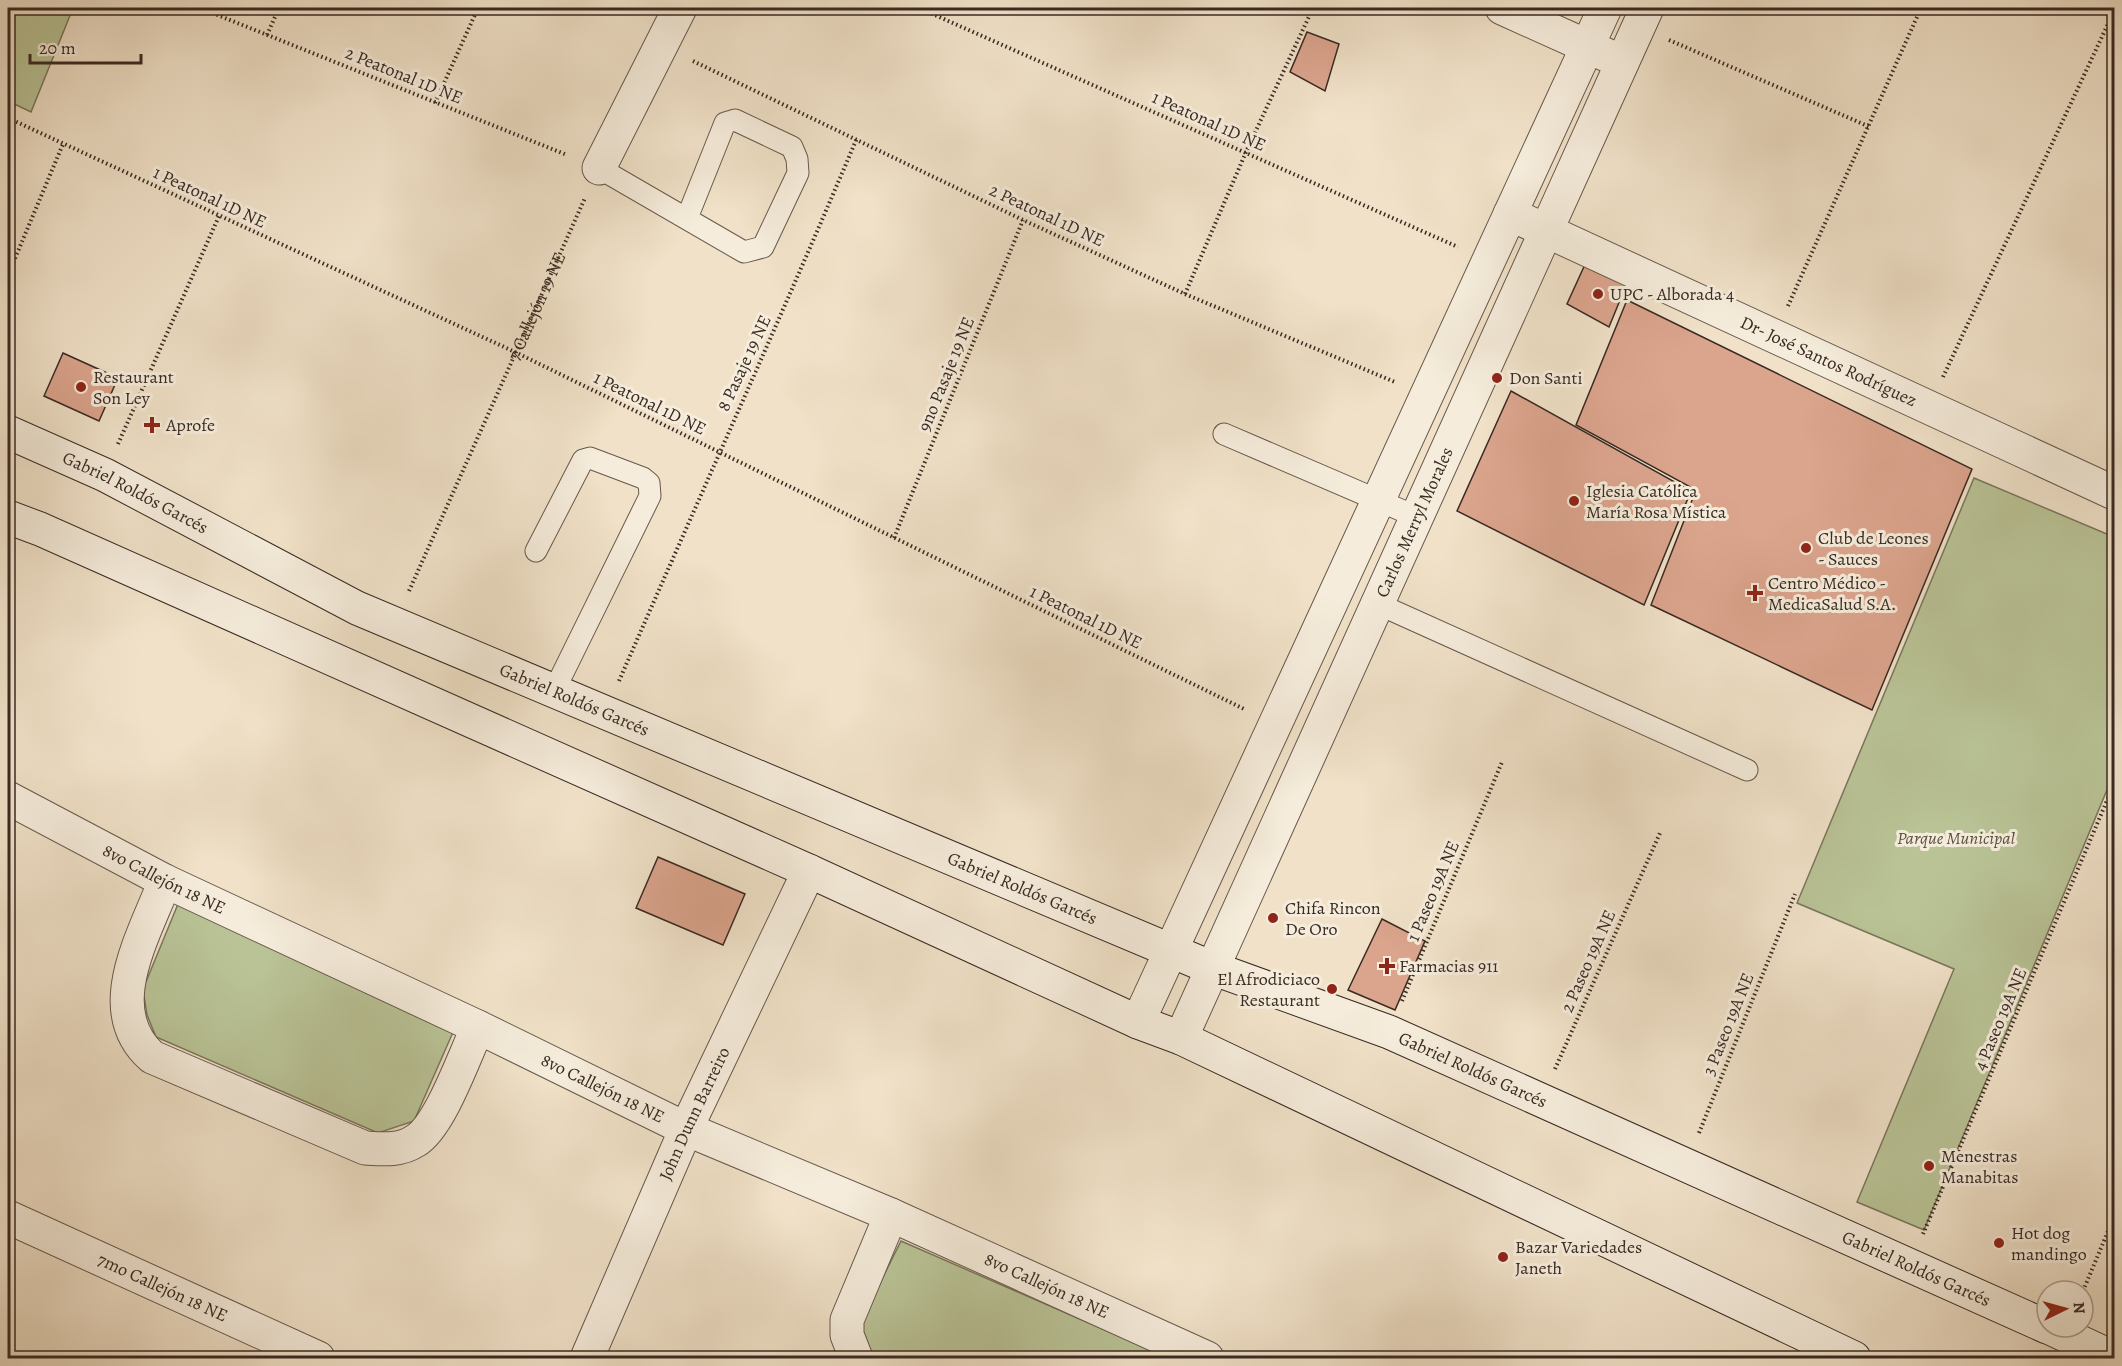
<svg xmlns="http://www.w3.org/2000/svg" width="2122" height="1366" viewBox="0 0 2122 1366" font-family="Alegreya,serif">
  <rect width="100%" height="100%" fill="#f0e1c8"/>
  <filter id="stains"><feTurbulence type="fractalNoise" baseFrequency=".00333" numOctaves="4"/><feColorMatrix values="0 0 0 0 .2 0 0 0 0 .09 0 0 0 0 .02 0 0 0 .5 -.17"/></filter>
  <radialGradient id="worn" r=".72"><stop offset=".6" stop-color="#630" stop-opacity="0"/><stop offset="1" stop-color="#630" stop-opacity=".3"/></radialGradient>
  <path fill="#b9c396" stroke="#79765c" stroke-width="1.5" d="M 8,8 L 73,8 L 31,112 L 8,101 Z
    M 1974,478 L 2114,537 L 2114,773 L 1924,1230 L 1857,1202 L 1954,969 L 1797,903 Z
    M 178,904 L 454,1030 L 414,1121 L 378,1133 L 156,1037 L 147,1015 L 143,989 Z
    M 901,1241 L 1169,1358 L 870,1358 L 861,1345 L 863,1317 Z"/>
  <path fill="#dba48d" stroke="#392a23" stroke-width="1.5" d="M 1307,32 L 1339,44 L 1325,91 L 1290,72 Z
    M 1587,260 L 1627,283 L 1609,327 L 1567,304 Z
    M 1627,300 L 1972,469 L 1872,710 L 1651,605 L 1696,490 L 1576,425 Z
    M 63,353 L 118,378 L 99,421 L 44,396 Z
    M 1511,391 L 1691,491 L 1644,605 L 1457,511 Z
    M 658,857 L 745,894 L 723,945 L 636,908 Z
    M 1382,919 L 1425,941 L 1395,1010 L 1348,990 Z"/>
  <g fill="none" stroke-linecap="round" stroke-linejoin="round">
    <defs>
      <path id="service" d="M 599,168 L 744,252 L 763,247 L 798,173 L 797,159 L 792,147 L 735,120 L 725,123 L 687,218
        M 1224,434 L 1417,517
        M 536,551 L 583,460 L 590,458 L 643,478 L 649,483 L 650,496 L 553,693
        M 1378,604 L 1747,770"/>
      <g id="minor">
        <path d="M 1502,8 L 1622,62"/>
        <path d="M 599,168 L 680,8"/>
        <path id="s2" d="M 1510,214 L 2114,493"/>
        <path id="s3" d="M 8,798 L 165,881 L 478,1027 L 686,1129 L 891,1215 L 1207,1358"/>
        <path d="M 165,881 C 144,936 99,1010 152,1057 L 365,1148 C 382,1149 400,1151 415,1141 C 440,1127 465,1054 478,1027"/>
        <path id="s4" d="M 8,1217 L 318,1358"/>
        <path id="s5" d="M 587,1358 L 686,1129 L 809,871"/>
        <path d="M 856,1358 L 847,1335 L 847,1320 L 891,1215"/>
      </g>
      <g id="tertiary">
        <path d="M 1138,1022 L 1605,8"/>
        <path id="s6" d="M 1181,1038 L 1647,8"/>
      </g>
      <g id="secondary">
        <path id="s7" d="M 8,432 L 105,475 L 357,608 L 1212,968 L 1389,1032 L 2047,1327"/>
        <path d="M 8,517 L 40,529 L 809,871 L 1138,1022 L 1181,1038 L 1854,1358"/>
        <path d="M 2048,1327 L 2114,1358"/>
      </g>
    </defs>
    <use href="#service" stroke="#67584c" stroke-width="23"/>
    <use href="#minor" stroke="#67584c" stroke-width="35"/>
    <use href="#tertiary" stroke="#67584c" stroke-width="35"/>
    <use href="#secondary" stroke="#392a23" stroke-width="35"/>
    <g stroke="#392a23" stroke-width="4" stroke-dasharray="1.5 3" stroke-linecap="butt">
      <path d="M 200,8 L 567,155"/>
      <path d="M 919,8 L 1458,247"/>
      <path d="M 267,35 L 279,8"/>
      <path d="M 1669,40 L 1870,127"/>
      <path d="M 693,61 L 1023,220 L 1185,294 L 1395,382"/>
      <path d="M 435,103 L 478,8"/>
      <path d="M 8,118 L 515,352 L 1244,709"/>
      <path d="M 8,275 L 63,144"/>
      <path d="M 1185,294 L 1246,152 L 1313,8"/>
      <path d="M 1788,306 L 1921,8"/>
      <path d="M 1943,377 L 2114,11"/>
      <path d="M 118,444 L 219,216"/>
      <path d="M 894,538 L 1023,220"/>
      <path id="s1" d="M 409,591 L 585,198"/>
      <path d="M 619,681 C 698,500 780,320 857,138"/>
      <path d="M 1402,1001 L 1502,762"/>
      <path d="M 1555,1069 L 1660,833"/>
      <path d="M 1699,1133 L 1795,894"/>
      <path d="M 1923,1234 L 2114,784"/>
      <path d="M 2083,1291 L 2114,1217"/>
    </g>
    <use href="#service" stroke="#f5ecdb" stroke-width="21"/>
    <use href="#minor" stroke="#f5ecdb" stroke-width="33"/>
    <use href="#tertiary" stroke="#f5ecdb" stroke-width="33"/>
    <use href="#secondary" stroke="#f5ecdb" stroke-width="33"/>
  </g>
  <g fill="#8f2418" stroke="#f5ecdb" stroke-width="2">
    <circle cx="1598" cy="294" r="6"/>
    <circle cx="1497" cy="378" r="6"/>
    <circle cx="81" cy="387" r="6"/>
    <path d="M149 416h6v6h6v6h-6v6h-6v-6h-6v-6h6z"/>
    <circle cx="1574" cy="501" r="6"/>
    <circle cx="1806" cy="548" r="6"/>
    <path d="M1752 584h6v6h6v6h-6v6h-6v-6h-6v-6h6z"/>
    <circle cx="1273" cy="918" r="6"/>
    <path d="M1384 957h6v6h6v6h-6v6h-6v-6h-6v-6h6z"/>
    <circle cx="1332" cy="989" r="6"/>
    <circle cx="1929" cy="1166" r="6"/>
    <circle cx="1999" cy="1243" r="6"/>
    <circle cx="1503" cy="1257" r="6"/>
  </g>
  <g text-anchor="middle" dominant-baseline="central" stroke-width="6" stroke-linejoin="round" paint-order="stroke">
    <g font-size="18" fill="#392a23" stroke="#f5ecdb">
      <text transform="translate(404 75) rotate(22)">2 Peatonal 1D NE</text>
      <text transform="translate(1209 121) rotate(24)">1 Peatonal 1D NE</text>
      <text transform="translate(210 197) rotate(25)">1 Peatonal 1D NE</text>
      <text transform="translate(1047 215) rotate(25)">2 Peatonal 1D NE</text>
      <text stroke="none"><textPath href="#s1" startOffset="312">7 Callejón 19 NE</textPath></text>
      <text stroke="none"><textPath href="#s2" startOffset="351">Dr- José Santos Rodríguez</textPath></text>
      <text transform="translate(744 363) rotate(-65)">8 Pasaje 19 NE</text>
      <text transform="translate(946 374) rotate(-68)">9no Pasaje 19 NE</text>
      <text transform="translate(650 403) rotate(26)">1 Peatonal 1D NE</text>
      <text stroke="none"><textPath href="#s7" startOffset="141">Gabriel Roldós Garcés</textPath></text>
      <text stroke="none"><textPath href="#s6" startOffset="566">Carlos Merryl Morales</textPath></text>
      <text transform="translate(1086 617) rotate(26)">1 Peatonal 1D NE</text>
      <text stroke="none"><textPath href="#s7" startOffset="627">Gabriel Roldós Garcés</textPath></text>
      <text stroke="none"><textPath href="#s3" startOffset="176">8vo Callejón 18 NE</textPath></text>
      <text stroke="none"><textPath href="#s7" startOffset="1113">Gabriel Roldós Garcés</textPath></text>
      <text transform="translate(1433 891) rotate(-67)">1 Paseo 19A NE</text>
      <text transform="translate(1588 961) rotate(-66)">2 Paseo 19A NE</text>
      <text transform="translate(2000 1019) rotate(-67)">4 Paseo 19A NE</text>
      <text transform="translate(1728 1024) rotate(-68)">3 Paseo 19A NE</text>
      <text stroke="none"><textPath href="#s7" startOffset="1599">Gabriel Roldós Garcés</textPath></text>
      <text stroke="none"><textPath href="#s3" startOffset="662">8vo Callejón 18 NE</textPath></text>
      <text stroke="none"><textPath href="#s5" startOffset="267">John Dunn Barreiro</textPath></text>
      <text stroke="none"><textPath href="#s7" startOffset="2085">Gabriel Roldós Garcés</textPath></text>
      <text stroke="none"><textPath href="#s3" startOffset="1148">8vo Callejón 18 NE</textPath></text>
      <text stroke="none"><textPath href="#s4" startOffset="170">7mo Callejón 18 NE</textPath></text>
    </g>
    <g font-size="18" fill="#392a23" stroke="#f5ecdb" text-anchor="start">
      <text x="1610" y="294">UPC - Alborada 4</text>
      <text x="93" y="377">Restaurant<tspan x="93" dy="21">Son Ley</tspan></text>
      <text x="1509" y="378">Don Santi</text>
      <text x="166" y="425">Aprofe</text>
      <text x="1586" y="491">Iglesia Católica<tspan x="1586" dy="21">María Rosa Mística</tspan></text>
      <text x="1818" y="538">Club de Leones<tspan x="1818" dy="21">- Sauces</tspan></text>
      <text x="1768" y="583">Centro Médico -<tspan x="1768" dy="21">MedicaSalud S.A.</tspan></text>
      <text x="1285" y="908">Chifa Rincon<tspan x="1285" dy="21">De Oro</tspan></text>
      <text x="1399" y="966">Farmacias 911</text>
      <text x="1320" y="979" text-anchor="end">El Afrodiciaco<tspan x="1320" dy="21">Restaurant</tspan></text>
      <text x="1941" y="1156">Menestras<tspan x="1941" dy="21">Manabitas</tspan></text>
      <text x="2011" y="1233">Hot dog<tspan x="2011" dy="21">mandingo</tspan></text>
      <text x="1515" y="1247">Bazar Variedades<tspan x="1515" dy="21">Janeth</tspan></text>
    </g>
    <g font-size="18" font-style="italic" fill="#595040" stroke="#f5ecdb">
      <text x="1956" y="838">Parque Municipal</text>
    </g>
  </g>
  <rect width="2122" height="1366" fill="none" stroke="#f0e1c8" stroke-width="30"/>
  <rect x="9" y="9" width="2104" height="1348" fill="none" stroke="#392a23" stroke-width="3"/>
  <rect x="15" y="15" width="2092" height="1336" fill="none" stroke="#392a23" stroke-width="1.5"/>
  <g transform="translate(2065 1309) rotate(85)"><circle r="28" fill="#f5ecdb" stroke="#aa9e91" stroke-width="1.5"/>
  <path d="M0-4.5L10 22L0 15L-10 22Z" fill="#8f2418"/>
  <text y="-9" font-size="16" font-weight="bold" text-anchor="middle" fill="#392a23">N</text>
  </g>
  <path d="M30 54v9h111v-9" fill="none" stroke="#392a23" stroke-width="3"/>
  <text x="39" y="54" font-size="18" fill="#392a23" stroke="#f5ecdb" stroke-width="4.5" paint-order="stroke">20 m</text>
  <rect width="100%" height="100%" filter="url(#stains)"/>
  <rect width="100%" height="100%" fill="url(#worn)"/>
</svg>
